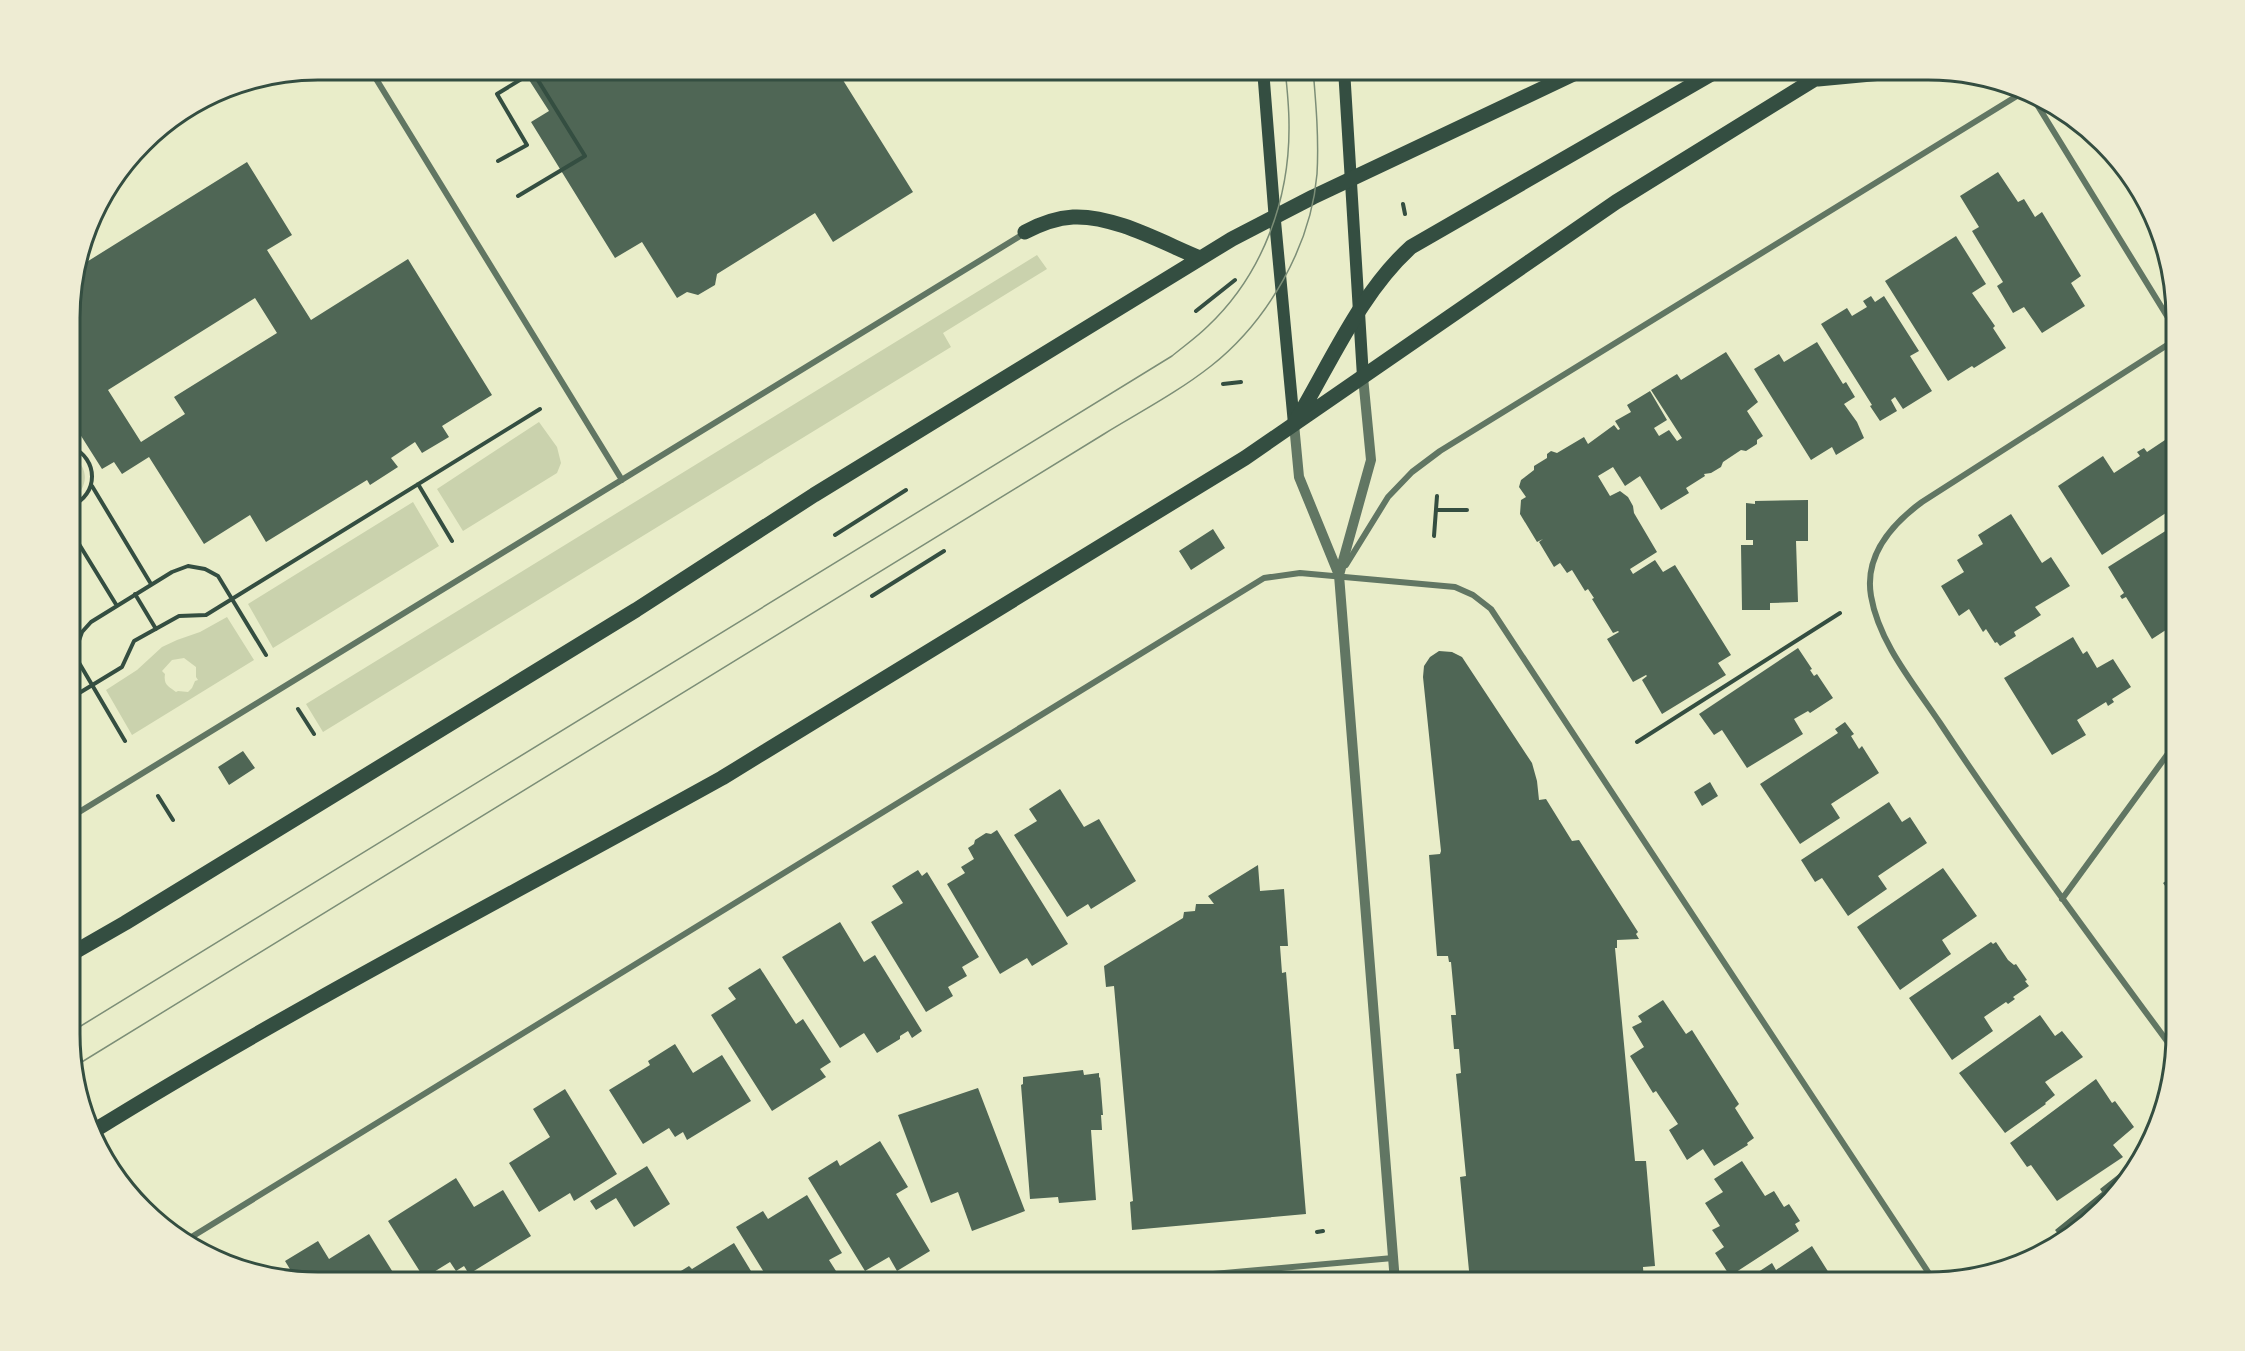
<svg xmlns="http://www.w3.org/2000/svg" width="2245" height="1351" viewBox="0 0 2245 1351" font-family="'Crimson Pro',serif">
  <rect width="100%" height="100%" fill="#e9edc9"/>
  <path fill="#cad2ad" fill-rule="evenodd" d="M 1037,255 L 1047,269 L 943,333 L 951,347 L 323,732 L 306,704 Z
    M 539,422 L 557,447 L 561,463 L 557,473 L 463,531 L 437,489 Z
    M 71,456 C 90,466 89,489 71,500 Z
    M 413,502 L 439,546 L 273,648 L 248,604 Z
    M 227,617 L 254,660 L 132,735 L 106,690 L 137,670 L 162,647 L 177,640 L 200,632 ZM 184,658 L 196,667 L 196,677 L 198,680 L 195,681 L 192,688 L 188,692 L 178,691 L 176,692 C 170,687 163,686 165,674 L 162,671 L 172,660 Z"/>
  <path fill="#4f6655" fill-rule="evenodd" d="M 522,69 L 836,69 L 913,192 L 833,242 L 815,213 L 717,274 L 715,285 L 698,295 L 687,292 L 677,298 L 642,242 L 615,258 L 531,122 L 549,111 Z
    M 247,162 L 292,235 L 267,250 L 311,320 L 408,259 L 492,395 L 442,426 L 449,437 L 422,453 L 415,442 L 391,458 L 398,467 L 370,485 L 367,480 L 266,542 L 250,515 L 204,544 L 149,457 L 122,474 L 114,462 L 102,469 L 71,420 L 71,286 L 77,268 ZM 255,298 L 277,333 L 174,397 L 185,414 L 141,442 L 108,390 Z
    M 1998,172 L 2018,202 L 2024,199 L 2035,217 L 2042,212 L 2081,276 L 2071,283 L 2085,306 L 2042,333 L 2024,307 L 2013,313 L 1997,286 L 2003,282 L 1972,231 L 1979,227 L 1960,196 Z
    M 1956,236 L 1986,284 L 1972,293 L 1995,326 L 1993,328 L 2006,348 L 1974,368 L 1972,366 L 1948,381 L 1885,281 Z
    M 1871,296 L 1875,302 L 1884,296 L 1919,351 L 1910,356 L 1932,391 L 1903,409 L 1895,397 L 1891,400 L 1897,411 L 1880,421 L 1870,406 L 1872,405 L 1821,324 L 1847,308 L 1852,316 L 1867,307 L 1863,301 Z
    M 1817,342 L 1843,384 L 1846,382 L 1855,397 L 1844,404 L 1857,422 L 1864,438 L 1836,455 L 1832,447 L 1811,460 L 1754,369 L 1779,354 L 1784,362 Z
    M 1726,352 L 1758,402 L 1747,411 L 1763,436 L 1757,440 L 1757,444 L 1746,451 L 1741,450 L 1723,462 L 1721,467 L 1711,473 L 1704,474 L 1705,476 L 1686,488 L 1689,493 L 1661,510 L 1640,476 L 1625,486 L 1613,467 L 1598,476 L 1610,496 L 1620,491 L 1628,497 L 1633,506 L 1634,513 L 1657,552 L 1630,569 L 1633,574 L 1655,560 L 1663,572 L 1675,565 L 1731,655 L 1718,663 L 1726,675 L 1662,714 L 1642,680 L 1647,676 L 1646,675 L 1633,682 L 1607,639 L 1619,632 L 1618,631 L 1613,633 L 1592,599 L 1594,598 L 1588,589 L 1585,591 L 1572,570 L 1567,573 L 1560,563 L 1554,567 L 1539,542 L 1543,539 L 1537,542 L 1520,514 L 1521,500 L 1526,497 L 1519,487 L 1521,480 L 1534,470 L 1534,466 L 1547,458 L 1547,454 L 1551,451 L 1557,453 L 1584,437 L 1588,444 L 1614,425 L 1618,430 L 1620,429 L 1615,421 L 1631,412 L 1627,405 L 1650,391 L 1667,420 L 1654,428 L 1659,436 L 1669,430 L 1677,441 L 1682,438 L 1651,390 L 1677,374 L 1681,380 Z
    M 2168,438 L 2175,450 L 2175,507 L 2102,555 L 2058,486 L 2103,456 L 2114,473 L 2140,456 L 2137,452 L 2144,448 L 2147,452 Z
    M 1808,500 L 1808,541 L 1796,541 L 1798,602 L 1770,603 L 1770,610 L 1742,610 L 1741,545 L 1753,545 L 1753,540 L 1746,540 L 1746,503 L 1755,504 L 1755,501 Z
    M 2011,514 L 2042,563 L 2051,557 L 2070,586 L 2035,607 L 2041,615 L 2014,632 L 2016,636 L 2000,646 L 1997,642 L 1995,643 L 1986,629 L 1983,632 L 1969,609 L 1959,616 L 1941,586 L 1964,572 L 1957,560 L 1983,544 L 1978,535 Z
    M 2175,525 L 2175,624 L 2152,639 L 2126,597 L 2122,599 L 2120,596 L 2124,593 L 2108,567 Z
    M 1213,529 L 1225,548 L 1191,570 L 1179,551 Z
    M 2073,637 L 2083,654 L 2087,651 L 2097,668 L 2113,659 L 2131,687 L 2112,699 L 2114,702 L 2108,706 L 2106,702 L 2077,720 L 2086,735 L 2052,755 L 2004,678 Z
    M 1798,648 L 1812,669 L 1810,670 L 1814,676 L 1817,674 L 1833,698 L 1810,713 L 1808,711 L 1794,719 L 1803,734 L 1747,768 L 1722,730 L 1714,735 L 1699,714 Z
    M 1439,651 L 1452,652 L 1462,657 L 1532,763 L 1537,781 L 1539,800 L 1546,799 L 1572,841 L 1579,840 L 1638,932 L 1636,934 L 1639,939 L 1617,940 L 1617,948 L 1615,948 L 1635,1161 L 1646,1161 L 1655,1266 L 1643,1267 L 1644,1282 L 1470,1281 L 1460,1177 L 1466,1176 L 1456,1074 L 1461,1073 L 1459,1049 L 1454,1049 L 1451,1015 L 1456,1015 L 1451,962 L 1449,962 L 1448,956 L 1437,956 L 1429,855 L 1440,854 L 1441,851 L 1423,677 L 1424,666 L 1430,657 Z
    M 1845,722 L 1854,734 L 1851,736 L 1859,749 L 1862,746 L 1879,773 L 1831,804 L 1840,818 L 1800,844 L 1760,784 L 1838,733 L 1835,729 Z
    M 243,751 L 255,768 L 229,785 L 218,767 Z
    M 1710,782 L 1718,796 L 1702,806 L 1694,792 Z
    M 1060,789 L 1084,827 L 1099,819 L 1136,881 L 1091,909 L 1088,904 L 1067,917 L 1014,835 L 1037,821 L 1029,809 Z
    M 1889,802 L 1902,822 L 1910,817 L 1927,843 L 1878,876 L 1887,889 L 1848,916 L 1822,878 L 1815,882 L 1801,860 Z
    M 997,830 L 1068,944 L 1032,966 L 1027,958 L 1000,974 L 947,884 L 965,873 L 961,867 L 974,859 L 968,848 L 974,844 L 975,840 L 986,833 L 991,834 Z
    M 1258,865 L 1260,891 L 1284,889 L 1288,946 L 1280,946 L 1282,973 L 1286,972 L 1306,1214 L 1132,1230 L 1130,1202 L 1133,1201 L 1114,986 L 1106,987 L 1104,966 L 1183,918 L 1184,912 L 1195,911 L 1196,904 L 1214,904 L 1208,896 Z
    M 2175,867 L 2175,900 L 2163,883 L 2170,878 L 2168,873 Z
    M 1943,868 L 1977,916 L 1942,940 L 1951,954 L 1900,990 L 1857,927 Z
    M 918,870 L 922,876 L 927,872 L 979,957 L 962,967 L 967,976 L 948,987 L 953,996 L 926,1012 L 871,922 L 903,903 L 892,886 Z
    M 840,922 L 864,962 L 875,955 L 922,1031 L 912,1038 L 908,1031 L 900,1036 L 900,1039 L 877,1053 L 864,1033 L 840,1048 L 782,957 Z
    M 1991,942 L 1993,944 L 1996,942 L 2008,960 L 2014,965 L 2016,964 L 2027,980 L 2025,981 L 2029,986 L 2013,997 L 2015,999 L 2008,1004 L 2006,1002 L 1984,1017 L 1993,1031 L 1952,1060 L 1909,998 Z
    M 760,968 L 796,1024 L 803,1019 L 831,1062 L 820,1069 L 826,1077 L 772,1111 L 711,1015 L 736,999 L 728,988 Z
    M 1663,1000 L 1686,1034 L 1692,1030 L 1739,1104 L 1735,1108 L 1754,1138 L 1747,1143 L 1748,1145 L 1714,1166 L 1703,1149 L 1687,1160 L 1669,1130 L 1678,1124 L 1656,1091 L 1653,1093 L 1630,1056 L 1644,1047 L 1632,1027 L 1642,1022 L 1638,1016 Z
    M 2040,1015 L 2055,1036 L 2062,1031 L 2083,1057 L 2045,1082 L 2055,1095 L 2045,1103 L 2046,1104 L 2005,1133 L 1959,1073 Z
    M 675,1044 L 693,1073 L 722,1055 L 751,1101 L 687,1140 L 683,1132 L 675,1137 L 669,1128 L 643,1144 L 609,1090 L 650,1065 L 648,1061 Z
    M 1083,1070 L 1084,1075 L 1099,1073 L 1099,1078 L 1100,1077 L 1103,1115 L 1101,1115 L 1102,1130 L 1091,1130 L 1096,1200 L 1059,1203 L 1058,1197 L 1030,1199 L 1021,1085 L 1023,1084 L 1023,1077 Z
    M 2096,1079 L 2112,1103 L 2115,1101 L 2134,1127 L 2113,1145 L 2123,1157 L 2057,1201 L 2031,1165 L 2027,1167 L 2010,1143 Z
    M 978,1088 L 1025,1211 L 972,1231 L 958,1192 L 931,1203 L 898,1115 Z
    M 565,1089 L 617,1174 L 574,1201 L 570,1193 L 539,1212 L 509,1163 L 550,1137 L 533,1109 Z
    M 880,1141 L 908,1187 L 896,1194 L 930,1251 L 897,1271 L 889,1257 L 865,1271 L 808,1178 L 837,1160 L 840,1166 Z
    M 2143,1155 L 2103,1209 L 2063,1240 L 2055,1230 L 2102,1192 L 2100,1189 Z
    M 1742,1161 L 1765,1196 L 1774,1191 L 1784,1207 L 1789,1204 L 1800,1221 L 1795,1224 L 1799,1231 L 1730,1276 L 1715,1253 L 1724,1247 L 1712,1230 L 1720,1226 L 1705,1203 L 1723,1192 L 1714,1179 Z
    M 647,1166 L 670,1204 L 634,1227 L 616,1198 L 596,1210 L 590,1201 Z
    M 456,1178 L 474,1207 L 503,1190 L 531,1236 L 469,1274 L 464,1266 L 456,1271 L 450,1262 L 424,1278 L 388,1221 Z
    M 807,1195 L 842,1253 L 829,1260 L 843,1282 L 770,1282 L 736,1227 L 763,1211 L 768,1219 Z
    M 369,1234 L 399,1282 L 318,1282 L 296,1279 L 285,1261 L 318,1241 L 329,1259 Z
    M 734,1243 L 751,1271 L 750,1273 L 755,1282 L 663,1282 L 689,1266 L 692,1269 Z
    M 1812,1246 L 1829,1273 L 1817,1282 L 1743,1282 L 1772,1263 L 1776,1270 Z"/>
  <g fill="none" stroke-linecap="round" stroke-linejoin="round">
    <path stroke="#344e41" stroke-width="4" d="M 498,161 L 527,145 L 497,94 L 533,72
      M 518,196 L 585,156 L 531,69
      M 1403,204 L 1405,214
      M 1196,311 L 1235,280
      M 1223,384 L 1241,382
      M 71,447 C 99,458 99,495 71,506
      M 418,484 L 452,541
      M 92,486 L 151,584
      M 1436,510 L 1467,510
      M 71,531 L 117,606
      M 835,535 L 906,490
      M 1434,536 L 1437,496
      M 135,594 L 156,629
      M 872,596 L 944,551
      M 71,698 L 122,667 L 134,641 L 179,616 L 206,615 L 540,409
      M 298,709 L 314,734
      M 125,741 L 78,661 L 77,646 L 82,632 L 91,622 L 172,572 L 188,566 L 205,569 L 218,576 L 266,655
      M 1637,742 L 1840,613
      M 158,796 L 173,820
      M 1317,1232 L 1323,1231"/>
    <path stroke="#617663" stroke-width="6" d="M 370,69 L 622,480
      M 2030,93 L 2175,329
      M 150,135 L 231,86
      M 1346,565 L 1388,497 L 1412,472 L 1440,451 L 2025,91
      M 71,817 L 1025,233
      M 2062,899 L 2175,744
      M 2175,1052 C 2095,943 2014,835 1940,723 C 1914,684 1879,643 1871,596 C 1864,555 1892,524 1922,502 L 2175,340
      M 185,1241 L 1264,578 L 1300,573 L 1455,587 L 1473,595 L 1491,609 L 1934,1281
      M 1123,1282 L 1393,1258"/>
    <path stroke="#617663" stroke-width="10" d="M 1294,424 L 1299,477 L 1339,575 L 1395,1282
      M 1339,575 L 1371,460 L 1363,377"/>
    <path stroke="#344e41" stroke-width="12" d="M 1263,69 L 1275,221 L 1294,424
      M 1344,69 L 1363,377"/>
    <path stroke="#344e41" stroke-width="15" d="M 1957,73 L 2009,85
      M 1818,79 L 1914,70 L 1950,72
      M 1025,232 C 1040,224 1056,218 1073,217 C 1114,215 1163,243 1200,258
      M 1297,419 C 1331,362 1361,292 1411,247 L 1720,69
      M 71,954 L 125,923 L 636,610 L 814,495 L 1232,239 L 1313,197 L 1584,69
      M 95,1130 C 299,1004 513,894 722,778 L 766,751 L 1245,458 L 1616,202 L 1831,69"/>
    <path stroke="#7c8e77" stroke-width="1.5" d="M 71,1032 L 1172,356 C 1184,346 1197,337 1208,326 C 1263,274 1290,199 1289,124 C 1289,106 1287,87 1285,69
      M 72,1068 L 1104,434 C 1140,412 1178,392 1211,366 C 1268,321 1311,246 1317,174 C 1319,139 1316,104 1313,69"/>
  </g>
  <path d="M0 0H2245V1351H0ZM318 80H1928A238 238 0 0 1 2166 318V1034A238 238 0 0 1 1928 1272H318A238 238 0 0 1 80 1034V318A238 238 0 0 1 318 80Z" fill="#eeecd3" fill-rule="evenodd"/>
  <path fill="none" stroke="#344e41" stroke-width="3" d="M318 80H1928A238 238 0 0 1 2166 318V1034A238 238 0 0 1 1928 1272H318A238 238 0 0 1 80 1034V318A238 238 0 0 1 318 80Z"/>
</svg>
